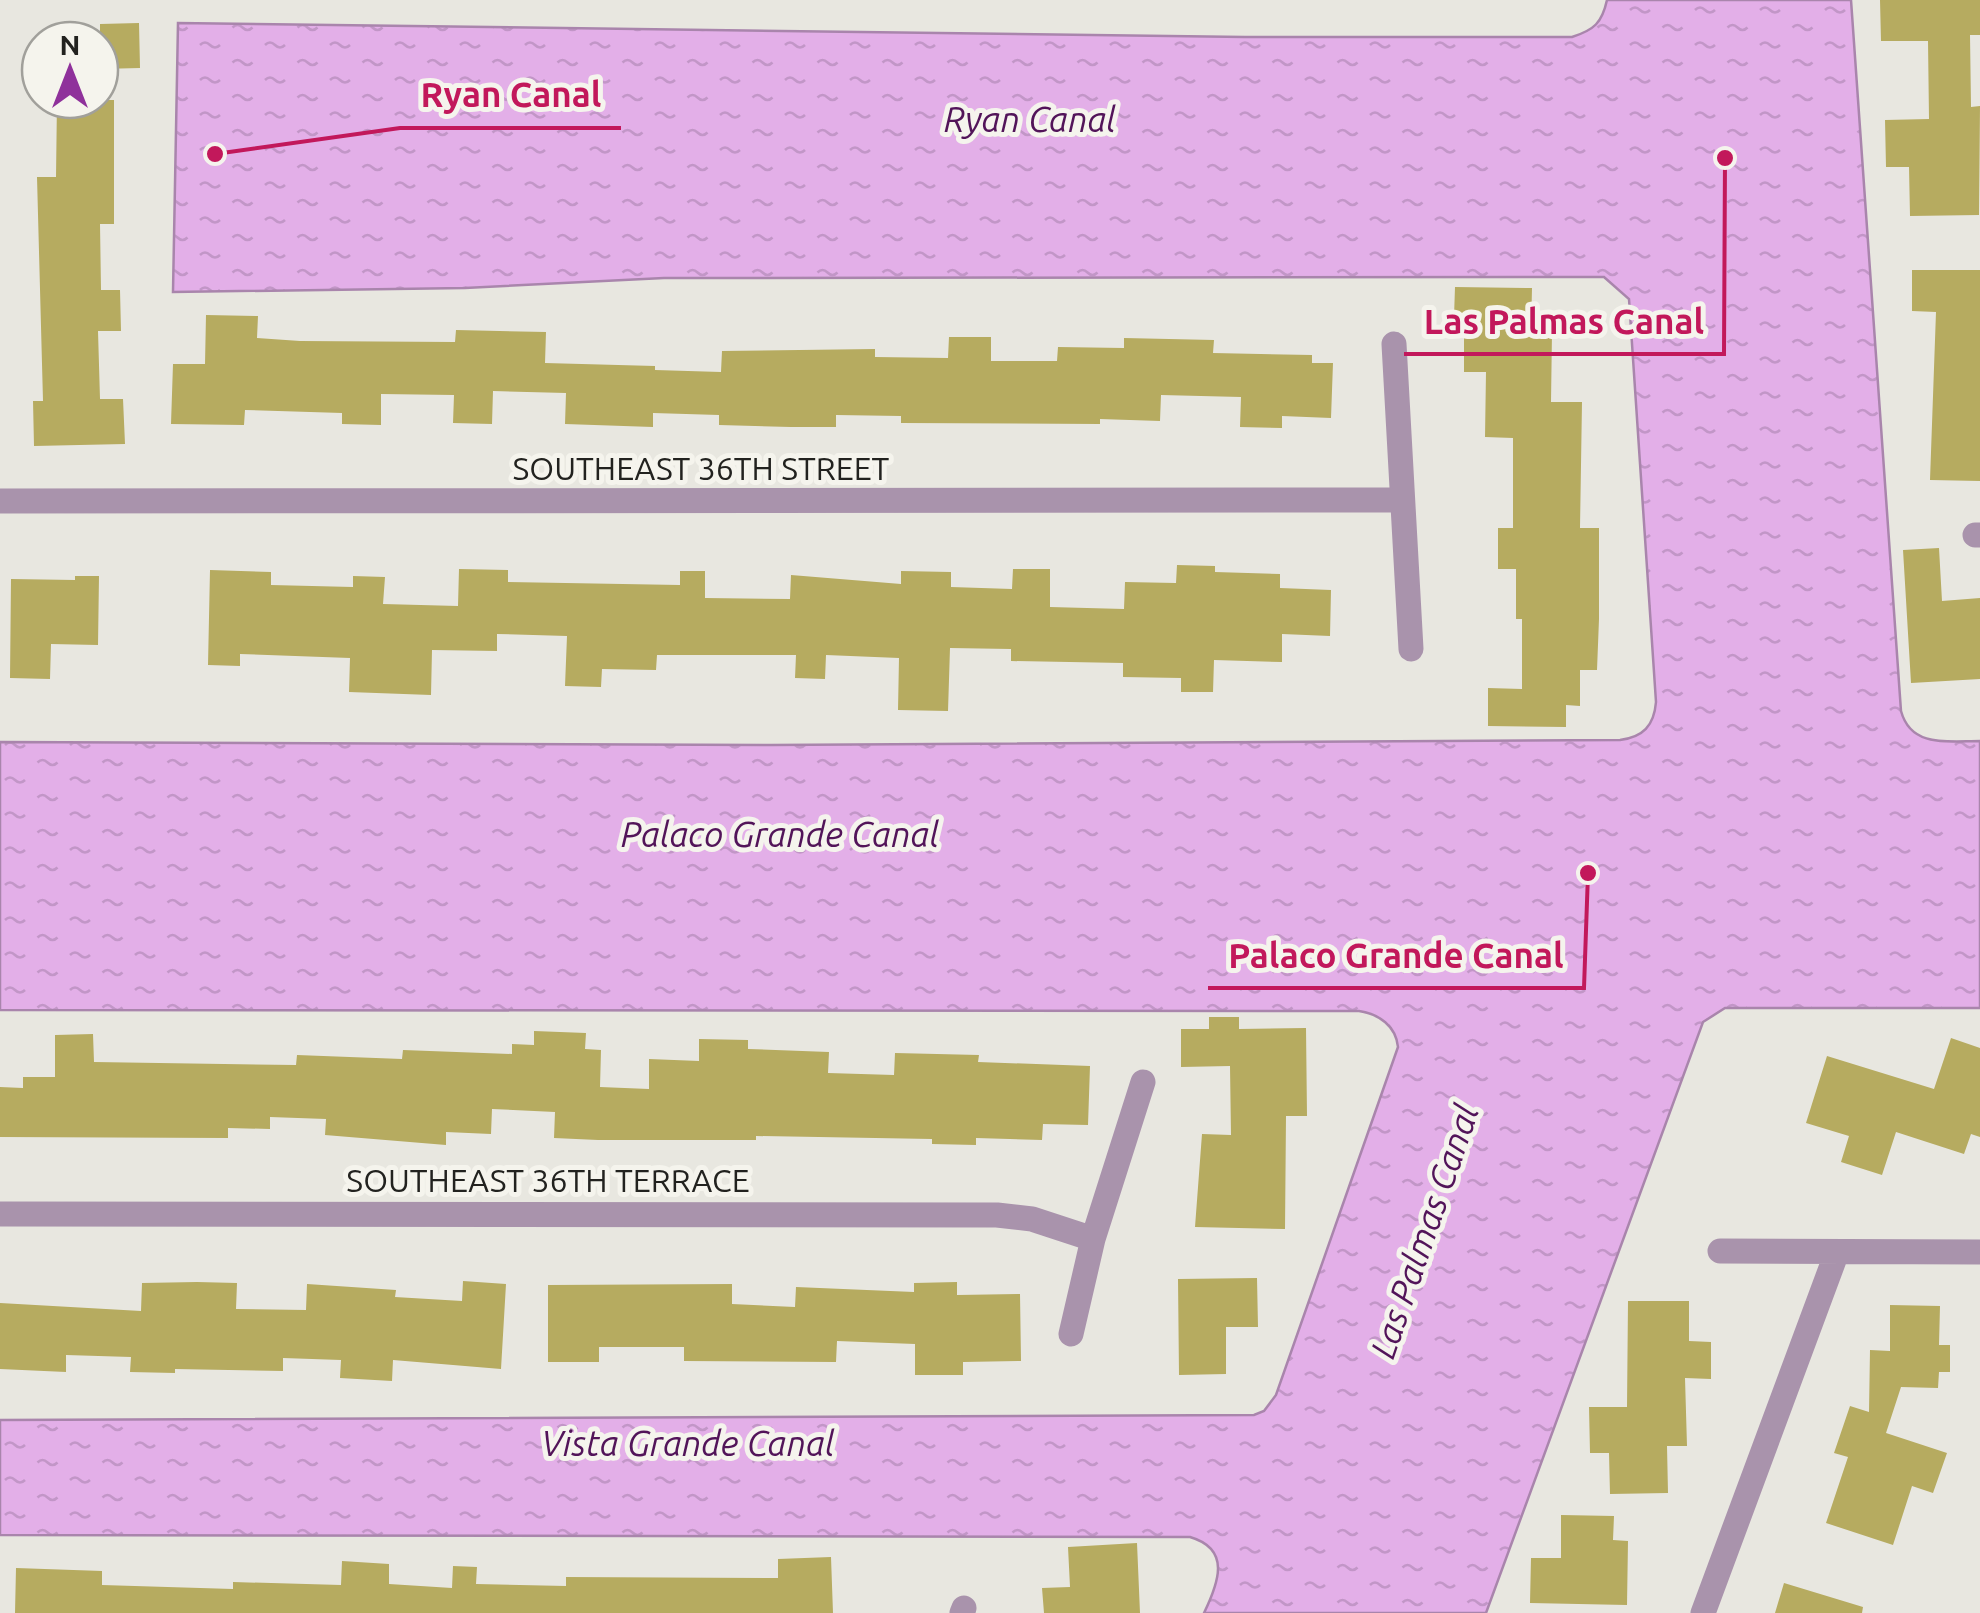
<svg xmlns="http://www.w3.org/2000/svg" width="1980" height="1613" viewBox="0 0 1980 1613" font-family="Ubuntu,sans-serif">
  <defs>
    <pattern id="water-ripples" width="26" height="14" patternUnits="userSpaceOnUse" patternTransform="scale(2.5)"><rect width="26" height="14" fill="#e3afe8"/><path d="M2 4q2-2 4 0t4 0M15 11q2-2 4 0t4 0" fill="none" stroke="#c296c7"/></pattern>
  </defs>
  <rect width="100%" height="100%" fill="#e8e7e0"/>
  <path fill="url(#water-ripples)" stroke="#a985ac" stroke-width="2.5" d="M 1607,0 L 1851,0 L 1901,711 C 1911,748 1948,741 1980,741 L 1980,1008 L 1725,1008 L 1703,1022 L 1486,1613 L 1204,1613 C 1219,1582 1231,1549 1190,1537 L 0,1535 L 0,1420 L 1254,1415 L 1264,1411 L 1276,1395 L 1398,1047 C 1396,1026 1379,1014 1359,1011 L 0,1010 L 0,742 L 771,745 L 1620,740 C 1643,737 1654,726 1656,702 L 1629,299 L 1604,277 L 664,278 L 465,288 L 173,292 L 178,23 L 1245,37 L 1572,37 C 1594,30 1602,23 1607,0 Z"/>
  <path fill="#b6ab60" d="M 1880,0 L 1980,0 L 1980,35 L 1970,35 L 1971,107 L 1980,106 L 1979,215 L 1910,216 L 1909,167 L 1886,167 L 1885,120 L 1929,119 L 1928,41 L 1881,41 Z
    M 139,23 L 140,68 L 100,69 L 100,24 Z
    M 57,100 L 114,100 L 114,224 L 100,224 L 101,290 L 120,290 L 121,331 L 98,331 L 100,399 L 123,399 L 125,444 L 34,446 L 33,401 L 43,401 L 37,177 L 56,177 Z
    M 1912,270 L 1980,270 L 1980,481 L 1930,480 L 1936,312 L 1912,311 Z
    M 1455,287 L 1532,288 L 1531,332 L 1552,332 L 1551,402 L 1582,402 L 1580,528 L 1599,528 L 1599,619 L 1597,670 L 1580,670 L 1580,706 L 1566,705 L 1566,727 L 1488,726 L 1488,688 L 1522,689 L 1522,619 L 1516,619 L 1516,569 L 1498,569 L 1498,528 L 1513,528 L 1513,438 L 1485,437 L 1486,372 L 1464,372 L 1464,317 L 1454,317 Z
    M 206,315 L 258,316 L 257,338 L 300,341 L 455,342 L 456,330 L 546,332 L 545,363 L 655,366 L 655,370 L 721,372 L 722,351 L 875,349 L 875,357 L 948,358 L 949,337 L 991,337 L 991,361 L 1057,361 L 1058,347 L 1124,348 L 1124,338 L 1214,340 L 1213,353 L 1312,355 L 1312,363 L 1333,363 L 1331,418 L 1282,416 L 1282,428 L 1240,427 L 1241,397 L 1161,395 L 1160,421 L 1100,419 L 1100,424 L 901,423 L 901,416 L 836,415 L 836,427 L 791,427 L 719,425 L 719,415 L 653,413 L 653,427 L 565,424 L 566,393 L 493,391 L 492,424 L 453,423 L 454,395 L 381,394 L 381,425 L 342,424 L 342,413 L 245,410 L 244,425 L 171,424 L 173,364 L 205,364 Z
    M 1939,548 L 1942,601 L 1980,598 L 1980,679 L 1911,683 L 1903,550 Z
    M 1177,565 L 1215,566 L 1215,572 L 1280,574 L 1280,588 L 1331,590 L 1330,636 L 1282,634 L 1282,662 L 1214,660 L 1213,692 L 1181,692 L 1181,678 L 1123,677 L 1123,663 L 1011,661 L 1011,649 L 950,648 L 948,711 L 898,710 L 899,658 L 826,655 L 825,679 L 795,678 L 796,655 L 657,655 L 656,670 L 602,669 L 601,687 L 565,686 L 567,636 L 497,634 L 497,651 L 432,650 L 431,695 L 349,692 L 350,658 L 240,654 L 240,666 L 208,665 L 210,570 L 271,572 L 271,585 L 353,587 L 353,576 L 385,577 L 383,604 L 458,606 L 459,569 L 508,570 L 508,582 L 680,585 L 680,571 L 705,571 L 705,598 L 790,599 L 791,575 L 901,584 L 901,571 L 951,572 L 951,587 L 1012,589 L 1013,569 L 1050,569 L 1050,607 L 1124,609 L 1125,582 L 1176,583 Z
    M 75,576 L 99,576 L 98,645 L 51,644 L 50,679 L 10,678 L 11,579 L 75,580 Z
    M 1209,1017 L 1239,1017 L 1239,1029 L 1306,1028 L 1307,1116 L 1286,1116 L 1285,1229 L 1195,1227 L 1202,1134 L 1231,1135 L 1230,1066 L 1181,1067 L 1181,1029 L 1209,1029 Z
    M 534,1031 L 586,1033 L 585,1049 L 601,1050 L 600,1087 L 649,1089 L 649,1059 L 699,1061 L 699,1039 L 748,1040 L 748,1049 L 829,1052 L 828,1073 L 894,1075 L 895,1053 L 979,1055 L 978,1062 L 1090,1066 L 1088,1125 L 1043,1124 L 1042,1140 L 976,1138 L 976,1145 L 932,1144 L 932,1139 L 756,1136 L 756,1140 L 598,1140 L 554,1138 L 555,1112 L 492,1109 L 491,1134 L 446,1132 L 446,1145 L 325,1135 L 326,1119 L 270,1117 L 270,1129 L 228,1128 L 228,1138 L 0,1137 L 0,1087 L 23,1088 L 23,1077 L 55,1077 L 55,1035 L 93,1034 L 94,1062 L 296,1065 L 297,1055 L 402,1059 L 403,1050 L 512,1054 L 512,1044 L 534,1045 Z
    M 1951,1038 L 1980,1048 L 1980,1137 L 1971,1134 L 1964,1154 L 1896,1132 L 1882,1175 L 1841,1162 L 1849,1136 L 1806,1123 L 1827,1056 L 1934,1089 Z
    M 1257,1278 L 1258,1327 L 1226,1327 L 1226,1374 L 1179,1375 L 1178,1279 Z
    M 463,1281 L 506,1284 L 501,1369 L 393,1360 L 392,1381 L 340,1378 L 341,1360 L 283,1358 L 283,1371 L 175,1369 L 175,1373 L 130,1372 L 131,1357 L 66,1355 L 66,1372 L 0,1369 L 0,1303 L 141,1311 L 142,1283 L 197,1282 L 237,1283 L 236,1309 L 306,1310 L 307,1284 L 396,1290 L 395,1297 L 462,1301 Z
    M 957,1282 L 957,1295 L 1020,1294 L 1021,1361 L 963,1362 L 963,1375 L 915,1375 L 915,1344 L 837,1341 L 836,1362 L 684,1361 L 684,1347 L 599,1347 L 599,1362 L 548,1362 L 548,1285 L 732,1284 L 732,1304 L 795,1307 L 796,1287 L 914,1292 L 914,1283 Z
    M 1628,1301 L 1689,1301 L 1689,1341 L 1711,1342 L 1711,1379 L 1685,1378 L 1687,1446 L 1667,1446 L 1668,1493 L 1610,1494 L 1609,1453 L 1590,1453 L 1589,1407 L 1627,1407 Z
    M 1890,1305 L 1940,1306 L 1939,1345 L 1950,1345 L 1950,1372 L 1939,1372 L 1938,1388 L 1901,1387 L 1886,1433 L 1947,1453 L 1933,1493 L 1912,1486 L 1893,1545 L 1826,1523 L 1848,1457 L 1834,1453 L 1850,1406 L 1869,1412 L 1870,1350 L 1890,1351 Z
    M 1561,1515 L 1614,1516 L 1613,1540 L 1628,1541 L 1627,1605 L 1530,1603 L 1531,1558 L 1561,1558 Z
    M 1137,1543 L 1140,1613 L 1044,1613 L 1042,1588 L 1070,1587 L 1068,1547 Z
    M 831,1557 L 833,1613 L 15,1613 L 16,1568 L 102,1571 L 102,1585 L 233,1589 L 233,1582 L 341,1585 L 342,1561 L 389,1564 L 389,1584 L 452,1588 L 453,1566 L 477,1567 L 476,1584 L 566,1586 L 566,1577 L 778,1578 L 778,1559 Z
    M 1784,1583 L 1863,1607 L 1862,1613 L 1775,1613 Z"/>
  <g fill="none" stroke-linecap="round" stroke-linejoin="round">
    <path stroke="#a993ac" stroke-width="25" d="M 1394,344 L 1411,649
      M 0,501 L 1402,500
      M 1975,535 L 1980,535
      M 0,1214 L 997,1215 L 1032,1219 L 1093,1239
      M 1720,1251 L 1980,1252
      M 1071,1334 L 1093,1239 L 1143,1082
      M 962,1613 L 964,1608
      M 1703,1613 L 1837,1252"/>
  </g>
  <g text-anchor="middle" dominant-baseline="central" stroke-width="10" stroke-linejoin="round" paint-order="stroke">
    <g font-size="32" fill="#22221f" stroke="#f5f4ed">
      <text x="701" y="468">SOUTHEAST 36TH STREET</text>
      <text x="548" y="1180">SOUTHEAST 36TH TERRACE</text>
    </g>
    <g font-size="35" font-style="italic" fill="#521459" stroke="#f5f4ed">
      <text x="1030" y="119">Ryan Canal</text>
      <text x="780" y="834">Palaco Grande Canal</text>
      <text transform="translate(1424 1231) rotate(-71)">Las Palmas Canal</text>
      <text x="688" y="1443">Vista Grande Canal</text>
    </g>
  </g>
  <path fill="none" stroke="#c2185b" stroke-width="4" d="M215 154L400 128H621M1725 158L1724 354H1404M1588 873L1584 988H1208"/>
  <g fill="#c2185b" stroke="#f5f4ed" stroke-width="4">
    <circle cx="215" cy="154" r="10"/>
    <circle cx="1725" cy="158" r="10"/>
    <circle cx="1588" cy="873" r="10"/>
  </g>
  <g font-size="35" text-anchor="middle" font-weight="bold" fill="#c2185b" stroke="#f5f4ed" stroke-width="10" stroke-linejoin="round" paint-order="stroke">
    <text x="511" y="107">Ryan Canal</text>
    <text x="1564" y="334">Las Palmas Canal</text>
    <text x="1396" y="968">Palaco Grande Canal</text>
  </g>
  <g transform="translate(70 70)"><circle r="48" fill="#f5f4ed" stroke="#a1a09b" stroke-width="2.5"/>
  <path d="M0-8L18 38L0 25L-18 38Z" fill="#8f319b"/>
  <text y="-15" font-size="28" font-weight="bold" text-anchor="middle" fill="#22221f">N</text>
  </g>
</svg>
